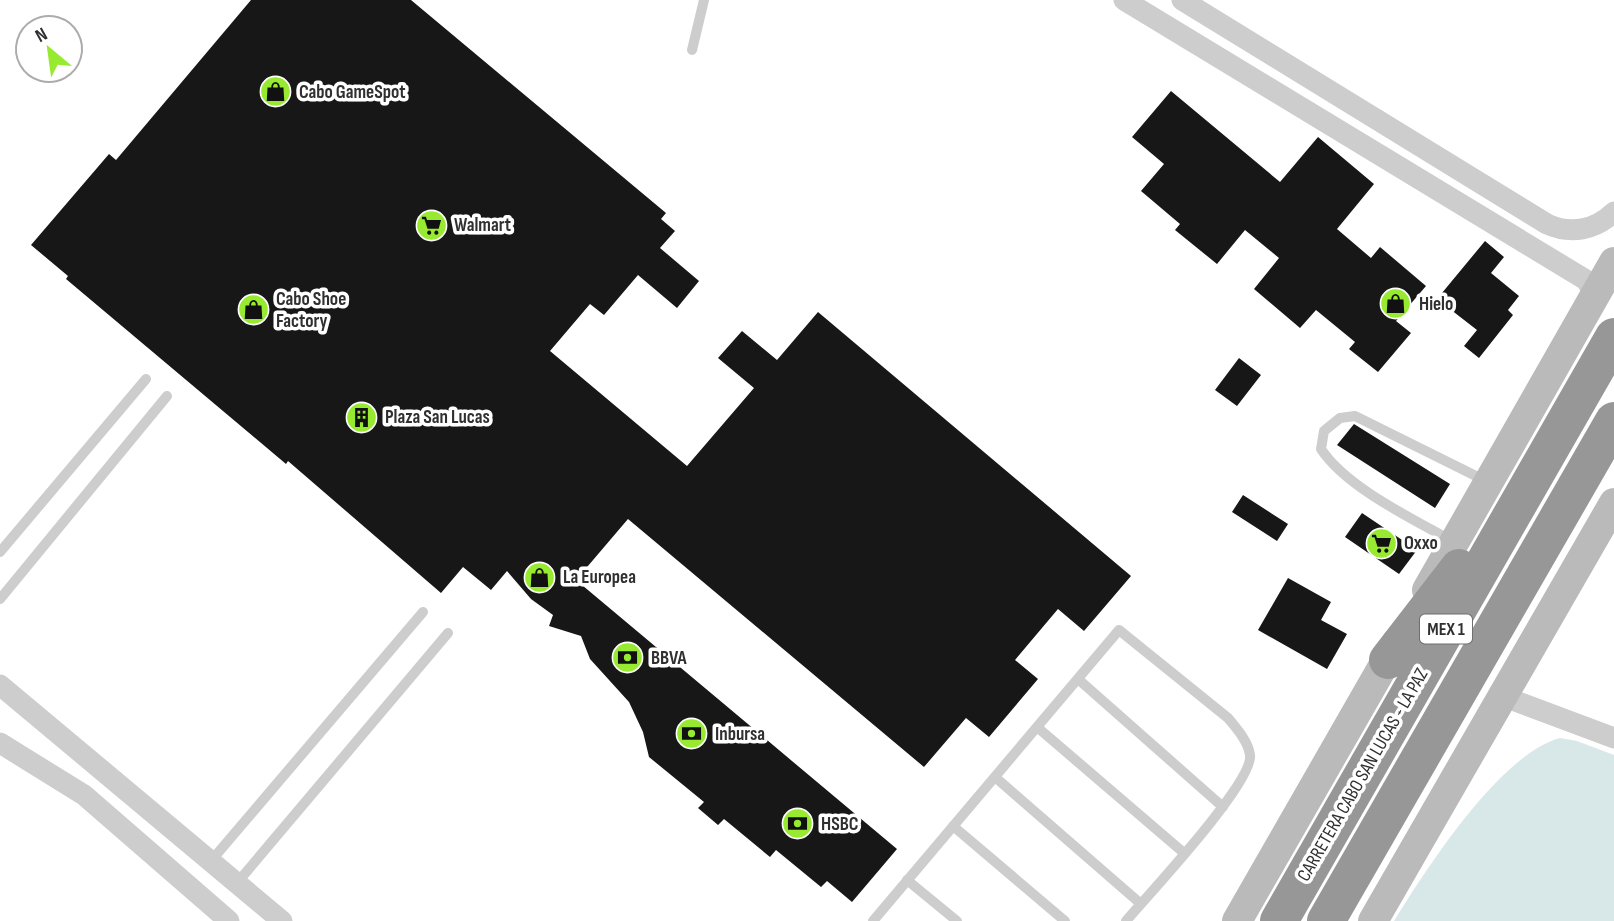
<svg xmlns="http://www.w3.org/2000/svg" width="1614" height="921" viewBox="0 0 1614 921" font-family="'Sofia Sans Condensed',sans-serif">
  <rect width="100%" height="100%" fill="#fff"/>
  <path fill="#d8e8e8" d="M 1560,738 L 1577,741 L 1614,755 L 1614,921 L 1394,921 C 1426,869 1500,754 1560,738 Z"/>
  <path fill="#171717" d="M 251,0 L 411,0 L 666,213 L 661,219 L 675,231 L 660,248 L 699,281 L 677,308 L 638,275 L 604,315 L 590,304 L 550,351 L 687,466 L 754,388 L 718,358 L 742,331 L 777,360 L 818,312 L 1131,576 L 1084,631 L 1058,609 L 1015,660 L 1038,679 L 989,737 L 966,718 L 924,767 L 628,519 L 576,580 L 897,849 L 852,902 L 827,881 L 821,887 L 776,850 L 770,857 L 724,819 L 718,825 L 698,808 L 704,802 L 649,757 L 643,732 L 629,702 L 590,659 L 581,636 L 549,626 L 553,615 L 531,599 L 507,571 L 491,590 L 463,567 L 441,593 L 288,461 L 286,464 L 66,279 L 68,276 L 31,245 L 109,154 L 116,160 Z
    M 1171,91 L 1280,182 L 1318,137 L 1374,184 L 1337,229 L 1371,258 L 1380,247 L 1426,286 L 1396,321 L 1411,333 L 1378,372 L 1349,349 L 1355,342 L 1316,310 L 1300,328 L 1254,289 L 1279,258 L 1245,230 L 1217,264 L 1175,230 L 1180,224 L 1141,191 L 1164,164 L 1132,137 Z
    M 1485,241 L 1504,257 L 1491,273 L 1519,296 L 1508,310 L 1513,315 L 1479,358 L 1464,346 L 1477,330 L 1437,299 Z
    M 1239,358 L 1261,375 L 1237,406 L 1215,390 Z
    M 1354,424 L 1450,484 L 1435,508 L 1337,445 Z
    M 1243,495 L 1288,524 L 1277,541 L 1232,512 Z
    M 1362,513 L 1417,550 L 1399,574 L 1345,537 Z
    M 1288,578 L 1331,602 L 1321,620 L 1347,634 L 1327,669 L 1258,630 Z"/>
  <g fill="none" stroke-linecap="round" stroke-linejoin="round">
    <path stroke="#cdcdcd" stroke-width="10" d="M 692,50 L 704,0
      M 1452,541 C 1411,518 1346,487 1321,449 L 1324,431 L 1340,418 L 1355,416 L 1486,481
      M 0,552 L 146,379
      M 0,599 L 167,396
      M 1078,679 L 1223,807
      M 1037,727 L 1184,853
      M 995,777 L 1141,904
      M 953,826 L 1065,921
      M 211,861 L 423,612
      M 907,880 L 957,921
      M 237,883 L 448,633
      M 873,921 L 1119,630 L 1228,718 C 1237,729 1248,741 1250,755 C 1254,782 1148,895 1126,921"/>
    <path stroke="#cdcdcd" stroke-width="21" d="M 1124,0 L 1586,280 L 1592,290 L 1590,304
      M 1182,0 L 1547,224 C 1571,235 1595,230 1614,212
      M 0,685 L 282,921
      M 1502,696 L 1614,738
      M 0,743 L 84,795 L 229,921"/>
    <path stroke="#bababa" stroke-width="30" d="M 1427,590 L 1614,262
      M 1237,921 L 1397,642
      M 1373,921 L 1614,503"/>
    <path stroke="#979797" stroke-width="38" d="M 1388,660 L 1459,568
      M 1279,921 L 1614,337
      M 1326,921 L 1614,421"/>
  </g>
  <defs>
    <symbol id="shop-disc" viewBox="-11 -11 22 22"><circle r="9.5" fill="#98ea30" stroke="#fff"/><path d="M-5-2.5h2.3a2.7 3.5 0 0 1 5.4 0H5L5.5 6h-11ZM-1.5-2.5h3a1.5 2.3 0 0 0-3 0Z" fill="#111"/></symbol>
    <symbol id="supermarket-disc" viewBox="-11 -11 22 22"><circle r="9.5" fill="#98ea30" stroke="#fff"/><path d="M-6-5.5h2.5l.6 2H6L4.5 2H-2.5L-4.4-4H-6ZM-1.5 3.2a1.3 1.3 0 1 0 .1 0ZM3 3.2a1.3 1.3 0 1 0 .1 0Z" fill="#111"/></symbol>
    <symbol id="building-disc" viewBox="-11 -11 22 22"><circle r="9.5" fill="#98ea30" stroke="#fff"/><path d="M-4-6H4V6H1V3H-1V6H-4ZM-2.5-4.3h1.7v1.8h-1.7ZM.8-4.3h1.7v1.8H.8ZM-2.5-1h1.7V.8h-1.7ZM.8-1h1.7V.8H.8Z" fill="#111"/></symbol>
    <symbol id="bank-disc" viewBox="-11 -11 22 22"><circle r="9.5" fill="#98ea30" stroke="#fff"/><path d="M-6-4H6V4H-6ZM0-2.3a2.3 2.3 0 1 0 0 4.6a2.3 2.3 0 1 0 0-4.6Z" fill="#111"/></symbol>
  </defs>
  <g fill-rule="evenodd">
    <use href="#shop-disc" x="258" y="74" width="35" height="35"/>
    <use href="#supermarket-disc" x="414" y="208" width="35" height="35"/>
    <use href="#shop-disc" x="1378" y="286" width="35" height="35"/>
    <use href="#shop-disc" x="236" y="292" width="35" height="35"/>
    <use href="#building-disc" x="344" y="400" width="35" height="35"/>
    <use href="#supermarket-disc" x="1364" y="526" width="35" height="35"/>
    <use href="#shop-disc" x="522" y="560" width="35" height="35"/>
    <use href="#bank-disc" x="610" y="640" width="35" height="35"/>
    <use href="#bank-disc" x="674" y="716" width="35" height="35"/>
    <use href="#bank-disc" x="780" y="806" width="35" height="35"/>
  </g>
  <g text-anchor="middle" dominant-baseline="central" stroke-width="7" stroke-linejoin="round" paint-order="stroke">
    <rect fill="#fff" stroke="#6e6e6e" stroke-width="2" x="1420" y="614.5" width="52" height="29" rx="5"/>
    <g font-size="18" font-weight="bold" fill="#303030">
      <text x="1446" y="629">MEX 1</text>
    </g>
    <g font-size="19" font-weight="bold" fill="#303030" stroke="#fff" text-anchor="start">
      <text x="299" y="92">Cabo GameSpot</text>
      <text x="454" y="225">Walmart</text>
      <text x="276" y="299">Cabo Shoe<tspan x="276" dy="22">Factory</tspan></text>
      <text x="1419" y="304">Hielo</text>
      <text x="385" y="417">Plaza San Lucas</text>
      <text x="1404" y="543">Oxxo</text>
      <text x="563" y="577">La Europea</text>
      <text x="651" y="658">BBVA</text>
      <text x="715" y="734">Inbursa</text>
      <text x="821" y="824">HSBC</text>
    </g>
    <g font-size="19" fill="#303030" stroke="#fff">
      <text transform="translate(1363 775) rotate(-60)">CARRETERA CABO SAN LUCAS - LA PAZ</text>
    </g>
  </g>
  <g transform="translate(49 49) rotate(331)"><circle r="33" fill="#ffffff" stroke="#acacac" stroke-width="2"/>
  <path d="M0-5L12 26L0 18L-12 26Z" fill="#98ea30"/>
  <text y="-10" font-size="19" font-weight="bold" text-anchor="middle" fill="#303030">N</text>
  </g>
</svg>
